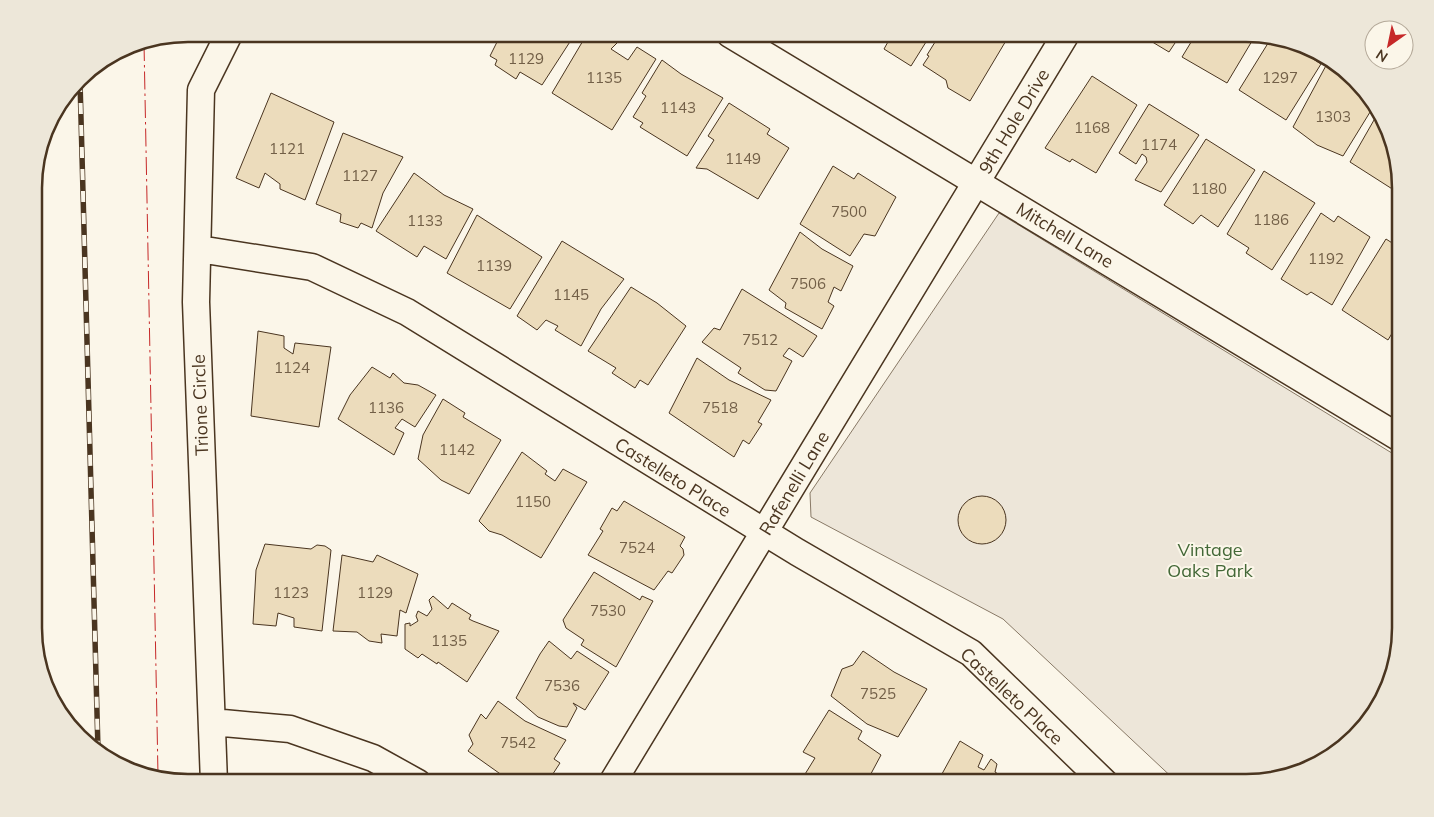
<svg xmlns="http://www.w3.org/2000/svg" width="1434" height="817" viewBox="0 0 1434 817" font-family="Mulish,sans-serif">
  <rect width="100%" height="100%" fill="#fbf6e9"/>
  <path fill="#ede6d9" stroke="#887966" d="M 999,213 L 1400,458 L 1400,638 L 1380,705 L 1331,757 L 1255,783 L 1178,783 L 1003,619 L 811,517 L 810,493 Z"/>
  <path fill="#ecdcbc" stroke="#4a3520" d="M 501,34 L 575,34 L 542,85 L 520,72 L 516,79 L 495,65 L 497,60 L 490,56 Z
    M 587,34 L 603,34 L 617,43 L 611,49 L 628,60 L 637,47 L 656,59 L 612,130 L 552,93 Z
    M 880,34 L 931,34 L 911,66 L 884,49 L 889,40 Z
    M 940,34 L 1010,34 L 970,101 L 948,88 L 946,80 L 923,65 L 929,56 L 927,55 Z
    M 1139,34 L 1181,34 L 1169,52 Z
    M 1196,34 L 1245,34 L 1255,36 L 1227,83 L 1182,57 Z
    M 1270,40 L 1300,48 L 1299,50 L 1321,64 L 1286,120 L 1239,90 Z
    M 662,60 L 681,74 L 723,98 L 687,156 L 640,127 L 643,123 L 633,117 L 646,96 L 642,93 Z
    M 1329,60 L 1375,104 L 1343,156 L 1317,145 L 1293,127 Z
    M 1092,76 L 1137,105 L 1096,173 L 1072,159 L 1070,162 L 1045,148 Z
    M 271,93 L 334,122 L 305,200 L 280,189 L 280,184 L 265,173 L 259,188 L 236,178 Z
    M 729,103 L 770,129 L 767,134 L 789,148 L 758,199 L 707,169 L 696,168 L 714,140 L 708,136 Z
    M 1149,104 L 1199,135 L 1161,192 L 1135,180 L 1147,162 L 1146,157 L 1142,154 L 1136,164 L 1119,153 Z
    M 1378,113 L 1400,178 L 1400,186 L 1397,192 L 1350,162 Z
    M 343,133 L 403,157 L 383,193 L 372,228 L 361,223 L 358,228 L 340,222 L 341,214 L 316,204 Z
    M 1206,139 L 1255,170 L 1218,227 L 1201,215 L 1193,224 L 1164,205 Z
    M 833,166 L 854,179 L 858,173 L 896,197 L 875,236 L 864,234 L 850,256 L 800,224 Z
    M 1264,171 L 1315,203 L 1272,270 L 1246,253 L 1249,248 L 1227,234 Z
    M 414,173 L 444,195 L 473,209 L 446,259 L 424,246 L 417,257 L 376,231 Z
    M 1321,213 L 1334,222 L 1338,216 L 1370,237 L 1332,305 L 1311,292 L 1307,295 L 1281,279 Z
    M 477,215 L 542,257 L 510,309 L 447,273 Z
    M 800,232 L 822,249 L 853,266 L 841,291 L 834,287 L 828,302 L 834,306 L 822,329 L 785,308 L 786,303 L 769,290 Z
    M 1386,239 L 1400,248 L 1400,320 L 1388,340 L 1342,310 Z
    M 562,241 L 624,279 L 601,309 L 581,346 L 555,330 L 558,326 L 546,320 L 537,330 L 517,316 Z
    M 631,287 L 657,303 L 686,326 L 648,385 L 640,380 L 635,388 L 612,373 L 616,368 L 588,351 Z
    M 742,289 L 817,336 L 803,357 L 789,348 L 783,356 L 792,361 L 776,391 L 765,390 L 738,373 L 741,368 L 702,342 L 714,328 L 720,330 Z
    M 258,331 L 284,336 L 284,348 L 293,354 L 295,343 L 331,347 L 319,427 L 251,416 Z
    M 697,358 L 729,380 L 771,400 L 758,422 L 762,424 L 749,444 L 743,440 L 734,457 L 669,413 Z
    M 372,367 L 390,378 L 393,373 L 404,383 L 418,385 L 436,395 L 415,427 L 402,419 L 395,428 L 404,433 L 394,455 L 338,419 L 350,395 Z
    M 443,399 L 465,413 L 463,417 L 501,440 L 469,494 L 441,480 L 418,459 L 423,435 Z
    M 522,452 L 547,471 L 545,474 L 555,481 L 563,469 L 587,482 L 541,558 L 502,535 L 489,531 L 479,521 Z
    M958 520a24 24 0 1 1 48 0a24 24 0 1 1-48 0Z
    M 624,501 L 685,537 L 680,546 L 683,549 L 684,555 L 672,573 L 668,571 L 654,590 L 588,555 L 603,531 L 600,529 L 612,508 L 617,511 Z
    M 265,544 L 311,549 L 317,545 L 325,546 L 331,550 L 322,631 L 294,627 L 294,618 L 278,613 L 276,626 L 253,624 L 256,570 Z
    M 342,555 L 373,562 L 377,555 L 418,574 L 406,613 L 400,610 L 397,636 L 381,634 L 382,643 L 369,641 L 357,632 L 333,631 Z
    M 594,572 L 640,600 L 642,596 L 653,601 L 616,667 L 581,645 L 584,640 L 566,628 L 563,620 Z
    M 433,596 L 448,609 L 452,603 L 471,615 L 469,619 L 473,621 L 499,631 L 467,682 L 438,662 L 437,664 L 422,654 L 418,658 L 405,649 L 405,624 L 410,623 L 410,626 L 418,621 L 416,616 L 418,611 L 427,616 L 432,609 L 429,600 Z
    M 549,641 L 571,659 L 577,651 L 609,672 L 585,710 L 573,703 L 577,708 L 567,727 L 559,726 L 538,717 L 516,698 L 540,654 Z
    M 863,651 L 894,672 L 927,689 L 898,737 L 867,724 L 831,696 L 842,669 L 853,665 Z
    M 498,701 L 525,721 L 566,740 L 554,759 L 560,763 L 547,783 L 538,780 L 536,783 L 513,783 L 468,751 L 473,744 L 469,735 L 481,714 L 486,719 Z
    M 829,710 L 862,731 L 858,739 L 881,755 L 866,783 L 809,783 L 802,779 L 815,758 L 803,752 Z
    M 960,741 L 983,755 L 978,767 L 984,770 L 991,759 L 997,764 L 995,772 L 1012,783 L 937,783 Z"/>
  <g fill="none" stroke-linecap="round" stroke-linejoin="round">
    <defs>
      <path id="street" d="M 730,34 L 1400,438
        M 199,249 L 312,267 L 407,312 L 797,552 L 971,653 L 1105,783
        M 212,722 L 290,729 L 373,758 L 418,783
        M 214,783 L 196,302 L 201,90 L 229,34
        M 612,783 L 1066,34"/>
    </defs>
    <use href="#street" stroke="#4a3520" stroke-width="29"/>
    <use href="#street" stroke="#fbf6e9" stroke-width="26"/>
    <defs>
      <path id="rail" d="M 80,81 L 98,750"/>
    </defs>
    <use href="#rail" stroke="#4a3520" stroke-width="5.5"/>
    <use href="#rail" stroke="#fbf6e9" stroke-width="4" stroke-dasharray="11" stroke-linecap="butt"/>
    <path stroke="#c62828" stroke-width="1" stroke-dasharray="18 4 2.5 4" stroke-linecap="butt" d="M 144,43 L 158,775"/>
  </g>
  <g text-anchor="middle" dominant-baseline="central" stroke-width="4" stroke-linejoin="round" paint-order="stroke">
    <g font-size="15" fill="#725f47">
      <text x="526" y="58">1129</text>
      <text x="604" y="77">1135</text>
      <text x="1280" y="77">1297</text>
      <text x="678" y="107">1143</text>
      <text x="1333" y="116">1303</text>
      <text x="1092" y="127">1168</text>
      <text x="1159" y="144">1174</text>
      <text x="287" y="148">1121</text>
      <text x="743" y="158">1149</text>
      <text x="360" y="175">1127</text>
      <text x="1209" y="188">1180</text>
      <text x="849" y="211">7500</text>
      <text x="1271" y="219">1186</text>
      <text x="425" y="220">1133</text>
      <text x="1326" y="258">1192</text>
      <text x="494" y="265">1139</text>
      <text x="808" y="283">7506</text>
      <text x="571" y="294">1145</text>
      <text x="760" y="339">7512</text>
      <text x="292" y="367">1124</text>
      <text x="386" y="407">1136</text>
      <text x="720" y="407">7518</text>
      <text x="457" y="449">1142</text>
      <text x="533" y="501">1150</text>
      <text x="637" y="547">7524</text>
      <text x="291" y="592">1123</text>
      <text x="375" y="592">1129</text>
      <text x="608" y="610">7530</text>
      <text x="449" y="640">1135</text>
      <text x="562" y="685">7536</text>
      <text x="878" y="693">7525</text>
      <text x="518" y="742">7542</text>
    </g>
    <g font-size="18" fill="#4a3520" stroke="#fbf6e9">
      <text transform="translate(1014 121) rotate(-59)">9th Hole Drive</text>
      <text transform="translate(1065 235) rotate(31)">Mitchell Lane</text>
      <text transform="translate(200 405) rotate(-92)">Trione Circle</text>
      <text transform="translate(673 477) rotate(32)">Castelleto Place</text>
      <text transform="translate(794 483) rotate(-59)">Rafenelli Lane</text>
      <text transform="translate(1012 696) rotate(43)">Castelleto Place</text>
    </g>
    <g font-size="18" fill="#436837" stroke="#fbf6e9">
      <text x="1210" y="549">Vintage<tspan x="1210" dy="21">Oaks Park</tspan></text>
    </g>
  </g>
  <path d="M0 0H1434V817H0ZM188 42H1246A146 146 0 0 1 1392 188V628A146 146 0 0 1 1246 774H188A146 146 0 0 1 42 628V188A146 146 0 0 1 188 42Z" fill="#ede7d9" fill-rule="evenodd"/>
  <path fill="none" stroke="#4a3520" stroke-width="2.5" d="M188 42H1246A146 146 0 0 1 1392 188V628A146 146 0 0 1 1246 774H188A146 146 0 0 1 42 628V188A146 146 0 0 1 188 42Z"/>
  <g transform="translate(1389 45) rotate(213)"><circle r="24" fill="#fbf6e9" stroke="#b4a999"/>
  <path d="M0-4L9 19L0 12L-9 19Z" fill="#c62828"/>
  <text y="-8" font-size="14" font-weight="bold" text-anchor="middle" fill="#4a3520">N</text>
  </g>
</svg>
